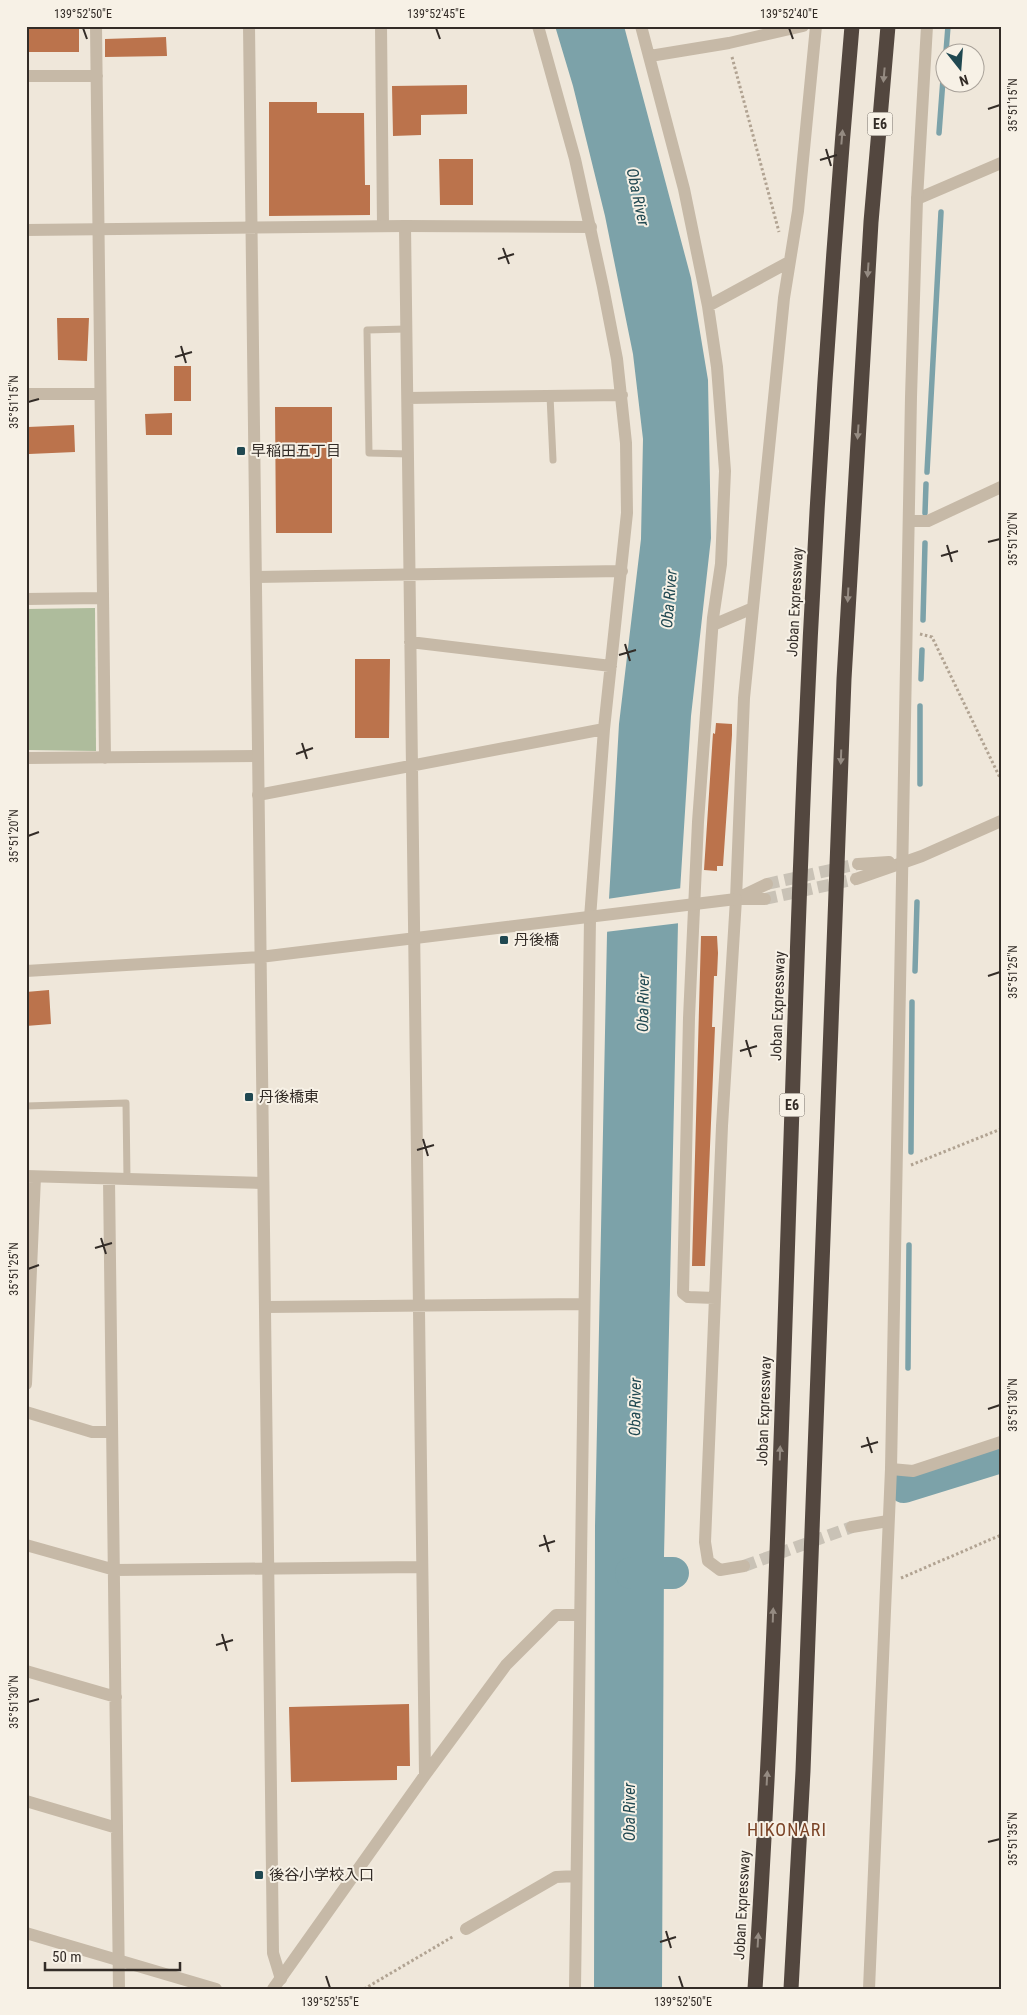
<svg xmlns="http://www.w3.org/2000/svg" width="1027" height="2015" viewBox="0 0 1027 2015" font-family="'Roboto Condensed','Noto Sans JP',sans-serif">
  <rect width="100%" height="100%" fill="#efe7da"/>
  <path fill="#aebc9c" d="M 95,608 L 96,751 L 26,750 L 26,609 Z"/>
  <path fill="#7ca2a9" d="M 555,26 L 624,26 L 691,278 L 708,380 L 711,538 L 691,716 L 678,923 L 664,1556 L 662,1989 L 594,1989 L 595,1526 L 607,934 L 619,724 L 641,539 L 643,439 L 633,354 L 605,216 L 573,86 Z"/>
  <path fill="#efe7da" d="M 682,888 L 680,923 L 605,932 L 607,899 Z"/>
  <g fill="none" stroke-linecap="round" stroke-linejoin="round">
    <path stroke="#7ca2a9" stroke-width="5.5" d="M 946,52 L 948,26
      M 939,133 L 944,66
      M 927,472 L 941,212
      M 925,513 L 926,484
      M 923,620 L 925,543
      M 921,679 L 922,650
      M 920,784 L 920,706
      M 915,971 L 917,902
      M 911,1152 L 912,1002
      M 908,1368 L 909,1245"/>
    <path stroke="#7ca2a9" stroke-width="32" d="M 904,1487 L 1001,1457
      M 631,1573 L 673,1573"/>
  </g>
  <path fill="#bb734c" d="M 26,26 L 79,26 L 79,52 L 26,52 Z
    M 166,37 L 167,56 L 105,57 L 105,39 Z
    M 467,85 L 467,114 L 421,115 L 421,135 L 393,136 L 392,86 Z
    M 269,102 L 317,102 L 317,113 L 364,113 L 365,185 L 370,185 L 370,215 L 269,216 Z
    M 439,159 L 473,159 L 473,205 L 440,205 Z
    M 57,318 L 89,318 L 87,361 L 58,360 Z
    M 174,366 L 191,366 L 191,401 L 174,401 Z
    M 275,407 L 332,407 L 332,533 L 276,533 Z
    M 172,413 L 172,435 L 146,435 L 145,414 Z
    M 74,425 L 75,452 L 29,454 L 28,427 Z
    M 355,659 L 390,659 L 389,738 L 355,738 Z
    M 716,723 L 732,724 L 732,735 L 723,866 L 717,866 L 717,871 L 704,870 L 713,733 L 715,734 Z
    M 701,936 L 717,936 L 718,953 L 717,976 L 714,976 L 712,1027 L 715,1027 L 705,1266 L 692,1266 Z
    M 49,990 L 51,1024 L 26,1026 L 26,992 Z
    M 409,1704 L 410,1766 L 397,1766 L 397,1780 L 291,1782 L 289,1707 Z"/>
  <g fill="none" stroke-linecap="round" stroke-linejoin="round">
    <path stroke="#c9c2b6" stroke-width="12" stroke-dasharray="12 6" stroke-linecap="butt" d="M 767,884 L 858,864
      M 765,899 L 856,879
      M 744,1566 L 852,1527"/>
    <path stroke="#b1a392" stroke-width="3" stroke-dasharray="2.5 2.5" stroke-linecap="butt" d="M 732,57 L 779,232
      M 920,634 L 932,637 L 1001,780
      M 911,1165 L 1001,1129
      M 901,1578 L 1001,1535
      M 364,1989 L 454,1936"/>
    <path stroke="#c6b9a7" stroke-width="7" d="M 406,329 L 367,330 L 369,453 L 409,454
      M 550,396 L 553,460
      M 26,1106 L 126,1103 L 127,1179"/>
    <path stroke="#c6b9a7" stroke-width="12" d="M 96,26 L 105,758
      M 381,26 L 383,226
      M 538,26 L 575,159 L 603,287 L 617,359 L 626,443 L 627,513 L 604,729 L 590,918 L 575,1989
      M 641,26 L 684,189 L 708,306 L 717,367 L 725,471 L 721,564 L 713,618 L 698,822 L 689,1018 L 683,1293 L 688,1297 L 715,1298
      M 650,56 L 729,43 L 803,26
      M 26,76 L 97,76
      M 917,199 L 1001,163
      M 405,226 L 425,1775
      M 708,306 L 789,262
      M 26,394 L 99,394
      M 408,398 L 622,395
      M 909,521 L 928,521 L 1001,487
      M 256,577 L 622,571
      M 26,599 L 102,598
      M 713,625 L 753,608
      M 410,642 L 611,666
      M 26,758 L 258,756
      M 258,795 L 604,729
      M 858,864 L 889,862
      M 856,879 L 922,856 L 1001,821
      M 736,899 L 767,884
      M 740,899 L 765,899
      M 26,1176 L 263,1183
      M 109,1179 L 119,1989
      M 265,1307 L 584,1304
      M 26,1384 L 35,1177
      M 26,1412 L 92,1432 L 112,1432
      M 891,1469 L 913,1471 L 1001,1442
      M 852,1527 L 888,1521
      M 26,1545 L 115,1570 L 421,1567
      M 744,1566 L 720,1570 L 708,1561 L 705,1542 L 722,1126 L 736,899 L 744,698 L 784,298 L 798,211 L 816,26
      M 26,1671 L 116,1697
      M 26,1801 L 117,1828
      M 466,1929 L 556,1877 L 576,1876
      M 273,1989 L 425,1775 L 506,1665 L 556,1615 L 579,1615"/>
    <path stroke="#c6b9a7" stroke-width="12" d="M 249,26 L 273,1953 L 281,1979
      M 26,230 L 405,226 L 591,227
      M 26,971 L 260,957 L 736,899
      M 26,1933 L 216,1989
      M 869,1989 L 891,1469 L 911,397 L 917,199 L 927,26"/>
    <path stroke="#53473f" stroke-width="15" d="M 755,1989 C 780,1611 786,1232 801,854 C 811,578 828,302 852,26
      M 791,1989 L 803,1771 L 844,679 L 871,222 L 888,26"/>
  </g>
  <defs><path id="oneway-solid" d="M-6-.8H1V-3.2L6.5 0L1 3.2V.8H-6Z" transform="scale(1.25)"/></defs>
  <g fill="#958b82">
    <use href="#oneway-solid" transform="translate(884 75) rotate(95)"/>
    <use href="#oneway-solid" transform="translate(842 137) rotate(-85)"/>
    <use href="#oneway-solid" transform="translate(868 270) rotate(94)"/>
    <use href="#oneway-solid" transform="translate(858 432) rotate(94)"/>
    <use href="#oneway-solid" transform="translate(848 595) rotate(93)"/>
    <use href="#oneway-solid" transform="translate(841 757) rotate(92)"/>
    <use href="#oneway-solid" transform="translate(780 1453) rotate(-88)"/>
    <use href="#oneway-solid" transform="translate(773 1615) rotate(-88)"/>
    <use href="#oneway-solid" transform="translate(767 1778) rotate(-87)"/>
    <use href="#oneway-solid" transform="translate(758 1940) rotate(-87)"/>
  </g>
  <path fill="none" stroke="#332c27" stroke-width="2" d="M 83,28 L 87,39M 436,28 L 440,39M 789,28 L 793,39M 988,109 L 1000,105M 826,149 L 831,166M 820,160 L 837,155M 503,248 L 509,264M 498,259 L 514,254M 181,346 L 186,363M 175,357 L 192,352M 28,402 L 39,399M 988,542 L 1000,539M 947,545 L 952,562M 941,556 L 958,551M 625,644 L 630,661M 619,655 L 636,650M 302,743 L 307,759M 296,754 L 313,748M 28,836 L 39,832M 988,976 L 1000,972M 746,1040 L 751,1057M 740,1051 L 757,1046M 423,1139 L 428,1156M 417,1150 L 434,1145M 101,1238 L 106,1254M 95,1248 L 112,1243M 28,1269 L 39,1265M 988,1409 L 1000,1405M 867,1437 L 872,1453M 861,1447 L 878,1442M 544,1535 L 549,1552M 539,1546 L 555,1541M 222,1634 L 227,1651M 216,1645 L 233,1640M 28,1702 L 39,1699M 988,1842 L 1000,1839M 666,1931 L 671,1948M 660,1942 L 676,1937M 326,1976 L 330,1988M 679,1976 L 683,1988"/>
  <g fill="#204851" stroke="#f7f1e6" stroke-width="2">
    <rect x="236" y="446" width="10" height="10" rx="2.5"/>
    <rect x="499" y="935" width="10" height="10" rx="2.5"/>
    <rect x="244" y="1092" width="10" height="10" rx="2.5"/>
    <rect x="254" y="1870" width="10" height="10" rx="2.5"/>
  </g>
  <g text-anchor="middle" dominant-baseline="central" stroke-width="4" stroke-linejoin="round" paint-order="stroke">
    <g fill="#f7f1e6" stroke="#6e6760" stroke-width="1">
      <rect x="867.5" y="112.5" width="25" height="23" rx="4"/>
      <rect x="779.5" y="1093.5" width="25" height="23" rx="4"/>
    </g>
    <g font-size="14" font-weight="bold" fill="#332c27">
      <text x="880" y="124">E6</text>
      <text x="792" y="1105">E6</text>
    </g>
    <g font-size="15" fill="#332c27" stroke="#f7f1e6" text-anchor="start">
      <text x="251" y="451">早稲田五丁目</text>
      <text x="514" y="940">丹後橋</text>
      <text x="259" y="1097">丹後橋東</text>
      <text x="269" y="1875">後谷小学校入口</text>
    </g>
    <g font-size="15" fill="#332c27" stroke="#f7f1e6">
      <text transform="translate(795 602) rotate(-87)">Joban Expressway</text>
      <text transform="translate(778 1006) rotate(-88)">Joban Expressway</text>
      <text transform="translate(764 1411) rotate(-88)">Joban Expressway</text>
      <text transform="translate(742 1905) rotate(-87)">Joban Expressway</text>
    </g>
    <g font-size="16" font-style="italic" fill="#204851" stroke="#f7f1e6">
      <text transform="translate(638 197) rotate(78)">Oba River</text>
      <text transform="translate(669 599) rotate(-85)">Oba River</text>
      <text transform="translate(643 1003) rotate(-89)">Oba River</text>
      <text transform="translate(635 1407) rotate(-89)">Oba River</text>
      <text transform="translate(629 1812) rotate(-90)">Oba River</text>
    </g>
    <g font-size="18" letter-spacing="1" fill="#7b4427" stroke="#f7f1e6">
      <text x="787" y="1829">HIKONARI</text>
    </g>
  </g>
  <rect width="1027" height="2015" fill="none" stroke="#f7f1e6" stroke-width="55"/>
  <g transform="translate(960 68) rotate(163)"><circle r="24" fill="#f7f1e6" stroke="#a9a29a"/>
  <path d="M0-4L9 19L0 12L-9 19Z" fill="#204851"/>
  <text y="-8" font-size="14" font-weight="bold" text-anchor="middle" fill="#332c27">N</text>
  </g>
  <path d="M45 1962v8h135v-8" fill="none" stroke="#332c27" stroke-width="2.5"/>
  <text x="52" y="1962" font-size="15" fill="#332c27" stroke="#f7f1e6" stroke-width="4" paint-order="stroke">50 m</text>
  <rect x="28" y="28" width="972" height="1960" fill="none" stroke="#332c27" stroke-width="2"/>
  <g font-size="12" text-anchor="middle" fill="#332c27">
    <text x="83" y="18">139°52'50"E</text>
    <text x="436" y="18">139°52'45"E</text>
    <text x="789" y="18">139°52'40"E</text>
    <text transform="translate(1013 105) rotate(-90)" y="4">35°51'15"N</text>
    <text transform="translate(14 402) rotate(-90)" y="4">35°51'15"N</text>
    <text transform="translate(1013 539) rotate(-90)" y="4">35°51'20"N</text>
    <text transform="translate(14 836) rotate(-90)" y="4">35°51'20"N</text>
    <text transform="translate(1013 972) rotate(-90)" y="4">35°51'25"N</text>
    <text transform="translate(14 1269) rotate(-90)" y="4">35°51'25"N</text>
    <text transform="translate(1013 1405) rotate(-90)" y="4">35°51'30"N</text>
    <text transform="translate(14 1702) rotate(-90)" y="4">35°51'30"N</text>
    <text transform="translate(1013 1839) rotate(-90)" y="4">35°51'35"N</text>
    <text x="330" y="2006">139°52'55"E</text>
    <text x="683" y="2006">139°52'50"E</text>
  </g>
</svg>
